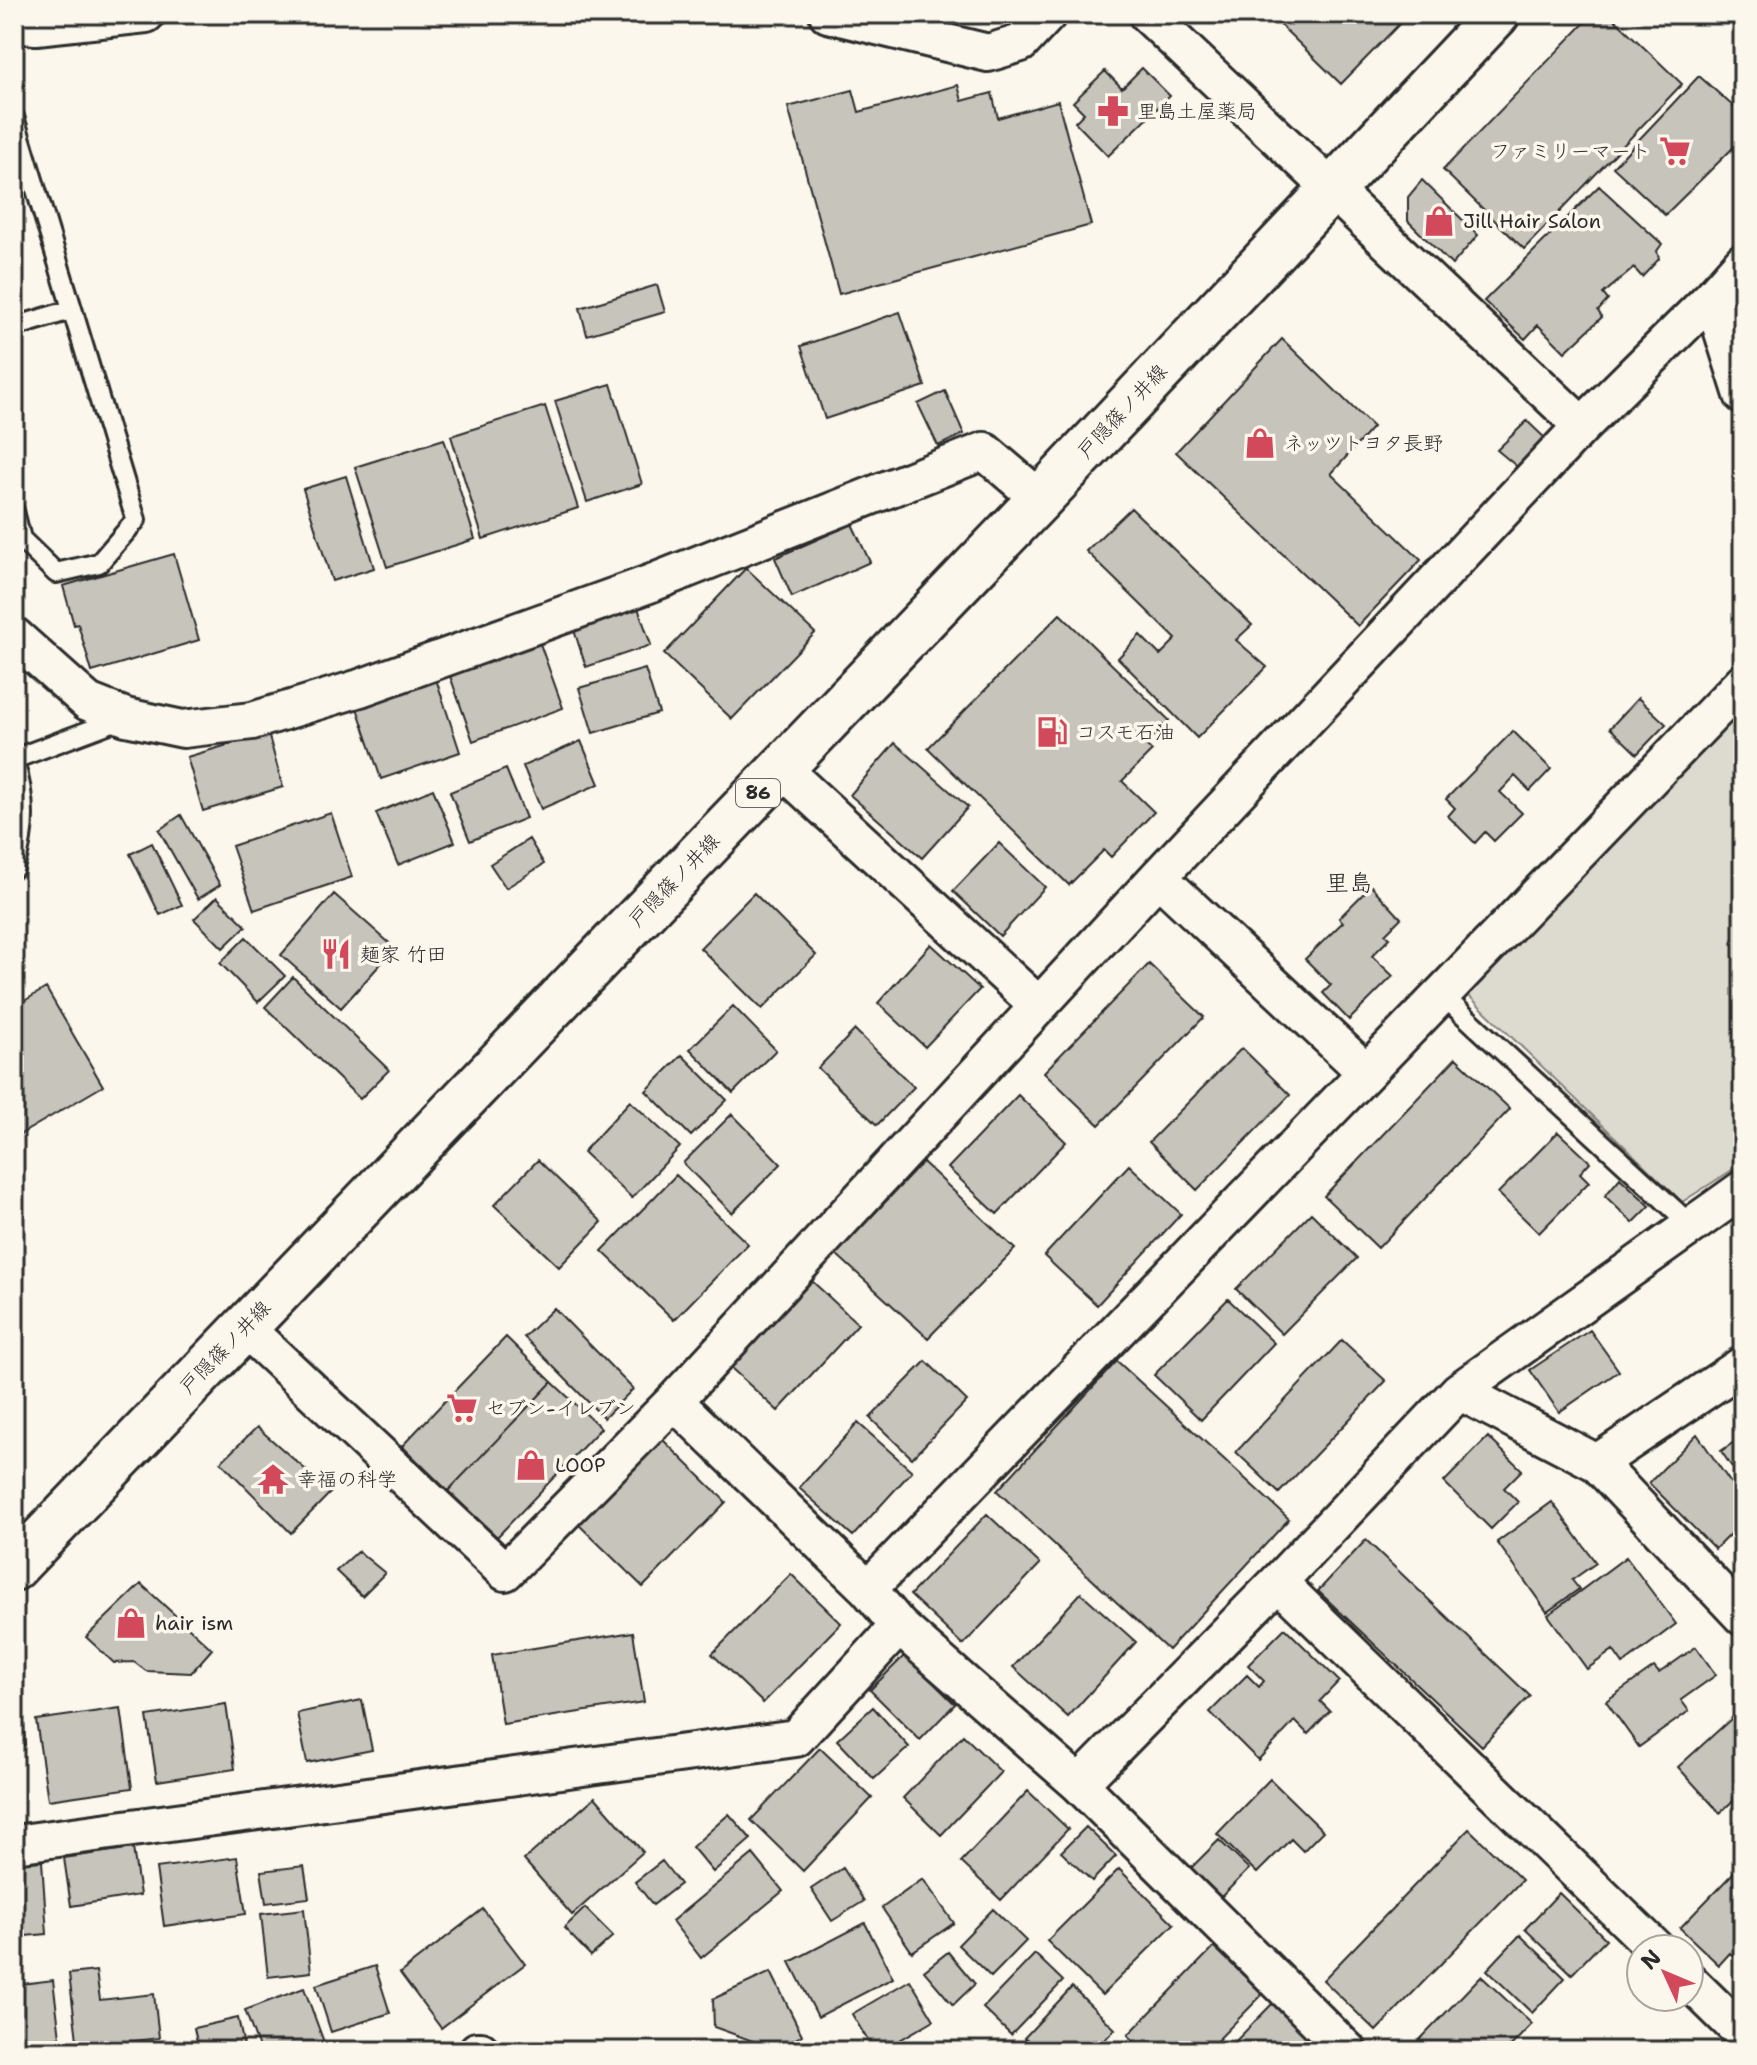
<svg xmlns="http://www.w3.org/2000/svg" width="1757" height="2065" viewBox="0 0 1757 2065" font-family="'Shantell Sans','Klee One',sans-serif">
  <rect width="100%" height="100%" fill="#fbf7ec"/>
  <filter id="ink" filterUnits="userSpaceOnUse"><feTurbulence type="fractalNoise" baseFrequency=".0125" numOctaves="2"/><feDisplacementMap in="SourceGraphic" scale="16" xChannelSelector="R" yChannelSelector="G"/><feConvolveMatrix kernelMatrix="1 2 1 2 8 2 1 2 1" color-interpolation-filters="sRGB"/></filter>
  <g filter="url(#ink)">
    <path fill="#dddad0" stroke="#84827e" stroke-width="2" d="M 1743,700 L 1743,1163 L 1682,1202 L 1466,993 Z"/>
    <path fill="#c7c4bc" stroke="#2b2b2b" stroke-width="2" d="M 1269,14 L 1409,14 L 1341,84 Z
      M 1593,14 L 1609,14 L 1682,84 L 1524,249 L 1443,170 Z
      M 1142,68 L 1170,96 L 1108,156 L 1075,122 L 1084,113 L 1073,102 L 1105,71 L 1122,88 Z
      M 1699,76 L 1743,115 L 1743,138 L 1665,215 L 1613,167 Z
      M 958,85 L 962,101 L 992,93 L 998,118 L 1058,101 L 1091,225 L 839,294 L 788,107 L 853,90 L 859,112 Z
      M 1422,180 L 1478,235 L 1452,265 L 1408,221 L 1408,197 Z
      M 1599,186 L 1662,244 L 1657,251 L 1659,259 L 1642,277 L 1634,268 L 1603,294 L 1608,300 L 1598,311 L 1602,317 L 1565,352 L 1538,325 L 1525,339 L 1484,301 Z
      M 657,285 L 665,312 L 587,335 L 580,308 Z
      M 900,312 L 925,386 L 825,419 L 801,346 Z
      M 1282,339 L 1373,427 L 1331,474 L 1421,560 L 1358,626 L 1176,452 Z
      M 611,384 L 642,484 L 587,502 L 555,401 Z
      M 945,391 L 964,434 L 938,446 L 918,404 Z
      M 545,406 L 578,508 L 483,539 L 451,436 Z
      M 1527,421 L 1548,441 L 1521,470 L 1497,450 Z
      M 444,439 L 475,539 L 387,567 L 355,467 Z
      M 346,476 L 374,568 L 332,581 L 303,489 Z
      M 1131,508 L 1252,625 L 1236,640 L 1267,667 L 1197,738 L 1118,658 L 1140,635 L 1160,655 L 1176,639 L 1086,551 Z
      M 852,524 L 870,562 L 792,597 L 775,558 Z
      M 174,554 L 199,640 L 92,672 L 78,624 L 74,625 L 63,586 Z
      M 746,568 L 815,633 L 732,719 L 664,654 Z
      M 637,605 L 651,645 L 586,667 L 573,627 Z
      M 1060,614 L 1169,720 L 1146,745 L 1152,751 L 1122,781 L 1154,812 L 1111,857 L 1104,850 L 1069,885 L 928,748 Z
      M 539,641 L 563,708 L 473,741 L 449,673 Z
      M 645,669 L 659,713 L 593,733 L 579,688 Z
      M 436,679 L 460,752 L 381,779 L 356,705 Z
      M 1638,698 L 1666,724 L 1637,754 L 1610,728 Z
      M 1513,731 L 1551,769 L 1530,791 L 1515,776 L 1500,792 L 1522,813 L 1494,841 L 1485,832 L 1475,843 L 1448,816 L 1455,808 L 1446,799 Z
      M 268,733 L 283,787 L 203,811 L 187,757 Z
      M 581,741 L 599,784 L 541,809 L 523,766 Z
      M 895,743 L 968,807 L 922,858 L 850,795 Z
      M 506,769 L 526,818 L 470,841 L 450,792 Z
      M 433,789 L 455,842 L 398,865 L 376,813 Z
      M 331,813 L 352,877 L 254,910 L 232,846 Z
      M 181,815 L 220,885 L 198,899 L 159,830 Z
      M 529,839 L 544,864 L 506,888 L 490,864 Z
      M 152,843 L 182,905 L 160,915 L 130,854 Z
      M 999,843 L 1045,887 L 1000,936 L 953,891 Z
      M 1371,886 L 1401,918 L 1385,934 L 1390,938 L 1372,956 L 1393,976 L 1349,1020 L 1323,993 L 1331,985 L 1305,959 L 1343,922 L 1339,918 Z
      M 754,893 L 816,955 L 762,1009 L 700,948 Z
      M 334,894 L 395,948 L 341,1008 L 281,955 Z
      M 217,897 L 246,926 L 223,948 L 194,919 Z
      M 246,937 L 285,976 L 258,1002 L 220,963 Z
      M 931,944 L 980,989 L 925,1047 L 878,1003 Z
      M 1149,964 L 1204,1017 L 1099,1125 L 1044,1072 Z
      M 293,977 L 389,1070 L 360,1099 L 265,1007 Z
      M 46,988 L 103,1086 L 14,1138 L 14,1007 Z
      M 733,1006 L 776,1050 L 733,1093 L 690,1049 Z
      M 855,1030 L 914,1087 L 877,1125 L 818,1068 Z
      M 1242,1048 L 1290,1095 L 1197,1190 L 1149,1142 Z
      M 682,1055 L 727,1100 L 691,1136 L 646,1091 Z
      M 1456,1058 L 1510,1109 L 1378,1248 L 1324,1196 Z
      M 1018,1095 L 1066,1142 L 997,1214 L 948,1168 Z
      M 630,1101 L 680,1147 L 632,1198 L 583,1152 Z
      M 732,1114 L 781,1164 L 732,1213 L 683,1163 Z
      M 1558,1132 L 1590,1162 L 1580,1173 L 1589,1182 L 1539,1233 L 1498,1193 Z
      M 538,1160 L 602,1222 L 559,1267 L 494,1205 Z
      M 923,1162 L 1015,1249 L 928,1338 L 836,1254 Z
      M 1129,1165 L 1181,1214 L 1097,1305 L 1044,1256 Z
      M 676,1175 L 748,1244 L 674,1320 L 602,1251 Z
      M 1620,1178 L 1650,1206 L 1633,1223 L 1605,1196 Z
      M 1311,1213 L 1357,1258 L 1282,1334 L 1236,1289 Z
      M 812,1281 L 858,1324 L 778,1411 L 731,1368 Z
      M 1228,1299 L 1274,1343 L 1201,1420 L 1154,1375 Z
      M 554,1308 L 633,1389 L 604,1418 L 524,1337 Z
      M 1590,1330 L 1619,1371 L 1559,1412 L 1530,1370 Z
      M 506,1337 L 552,1382 L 448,1491 L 402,1446 Z
      M 1342,1340 L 1386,1381 L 1279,1493 L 1236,1452 Z
      M 926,1361 L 967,1401 L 912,1458 L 870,1418 Z
      M 1117,1361 L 1289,1519 L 1168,1650 L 997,1491 Z
      M 552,1382 L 601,1428 L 497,1537 L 448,1491 Z
      M 858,1423 L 912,1471 L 853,1536 L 799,1488 Z
      M 257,1427 L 331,1492 L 291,1533 L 221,1462 Z
      M 1697,1434 L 1743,1501 L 1743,1521 L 1715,1549 L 1649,1483 Z
      M 1743,1436 L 1743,1483 L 1721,1451 Z
      M 660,1437 L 726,1502 L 643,1587 L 576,1522 Z
      M 1488,1437 L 1522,1470 L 1504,1488 L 1518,1502 L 1491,1529 L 1444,1482 Z
      M 1552,1502 L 1596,1563 L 1572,1580 L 1579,1589 L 1547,1612 L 1497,1542 Z
      M 987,1514 L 1040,1564 L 963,1645 L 910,1595 Z
      M 1366,1540 L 1530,1696 L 1482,1746 L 1318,1591 Z
      M 358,1551 L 385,1573 L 362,1596 L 336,1571 Z
      M 1626,1557 L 1676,1624 L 1623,1664 L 1613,1650 L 1587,1669 L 1548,1615 Z
      M 791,1574 L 841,1623 L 763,1703 L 712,1654 Z
      M 141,1584 L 212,1649 L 191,1673 L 146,1671 L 134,1662 L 114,1663 L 86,1637 Z
      M 1081,1593 L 1136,1642 L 1068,1717 L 1013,1667 Z
      M 1285,1628 L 1339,1681 L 1320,1701 L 1330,1711 L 1308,1734 L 1295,1721 L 1258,1760 L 1210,1712 L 1247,1675 L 1259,1687 L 1264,1681 L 1248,1665 Z
      M 633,1632 L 644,1702 L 503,1724 L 492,1655 Z
      M 1696,1647 L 1716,1675 L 1681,1700 L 1689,1711 L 1639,1747 L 1606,1701 L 1654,1667 L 1659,1673 Z
      M 905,1655 L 955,1704 L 920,1740 L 870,1690 Z
      M 21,1682 L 25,1745 L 14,1746 L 14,1684 Z
      M 362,1700 L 372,1750 L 307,1763 L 297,1713 Z
      M 226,1704 L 235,1769 L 157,1781 L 147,1716 Z
      M 873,1707 L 909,1747 L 874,1779 L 837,1740 Z
      M 121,1708 L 132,1788 L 48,1800 L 36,1720 Z
      M 1743,1708 L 1743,1791 L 1720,1813 L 1678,1767 Z
      M 963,1735 L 1001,1772 L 941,1835 L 903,1798 Z
      M 820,1748 L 872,1798 L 803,1871 L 751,1820 Z
      M 1270,1779 L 1323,1831 L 1303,1851 L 1291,1839 L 1257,1873 L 1217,1834 Z
      M 1028,1791 L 1068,1829 L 1001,1900 L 961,1862 Z
      M 595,1797 L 643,1852 L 572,1915 L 524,1860 Z
      M 729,1814 L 751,1839 L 713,1872 L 692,1847 Z
      M 1086,1827 L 1116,1856 L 1092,1881 L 1061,1852 Z
      M 1469,1829 L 1522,1880 L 1376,2031 L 1323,1980 Z
      M 1219,1840 L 1249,1869 L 1221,1897 L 1191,1868 Z
      M 133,1848 L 140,1895 L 71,1906 L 64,1858 Z
      M 753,1854 L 783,1891 L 701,1958 L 672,1921 Z
      M 237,1857 L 246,1914 L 164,1926 L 156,1868 Z
      M 42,1861 L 47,1934 L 14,1937 L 14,1863 Z
      M 662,1861 L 680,1884 L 653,1905 L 635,1882 Z
      M 304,1866 L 309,1898 L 266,1903 L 261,1871 Z
      M 843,1868 L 864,1901 L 832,1921 L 811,1889 Z
      M 1119,1869 L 1174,1924 L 1102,1995 L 1047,1941 Z
      M 1737,1869 L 1743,1875 L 1743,1965 L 1730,1953 L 1719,1965 L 1680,1928 Z
      M 923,1879 L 954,1923 L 912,1952 L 882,1908 Z
      M 1559,1893 L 1606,1939 L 1572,1974 L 1525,1929 Z
      M 585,1908 L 613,1936 L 591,1956 L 564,1928 Z
      M 304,1909 L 311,1972 L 268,1977 L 261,1914 Z
      M 483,1909 L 525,1964 L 441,2028 L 400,1973 Z
      M 993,1909 L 1026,1941 L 991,1977 L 958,1945 Z
      M 865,1923 L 893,1978 L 818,2017 L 790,1962 Z
      M 1520,1935 L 1565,1978 L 1532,2013 L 1487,1970 Z
      M 1214,1947 L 1263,1994 L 1207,2051 L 1178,2051 L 1176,2049 L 1174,2051 L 1144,2051 L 1128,2035 Z
      M 948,1952 L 975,1984 L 953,2005 L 924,1971 Z
      M 1035,1954 L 1063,1981 L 1011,2035 L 983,2008 Z
      M 375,1966 L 390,2013 L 331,2032 L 316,1985 Z
      M 96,1971 L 100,2000 L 154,1994 L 159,2038 L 78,2048 L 69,1974 Z
      M 771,1972 L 802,2035 L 778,2050 L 714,2027 L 713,1999 Z
      M 1481,1976 L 1532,2024 L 1506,2051 L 1409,2051 Z
      M 53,1980 L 60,2037 L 14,2043 L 14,1985 Z
      M 910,1980 L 934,2020 L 881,2051 L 874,2051 L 852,2014 Z
      M 1072,1987 L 1115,2029 L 1094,2051 L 1038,2051 L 1024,2038 Z
      M 304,1988 L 325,2045 L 309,2051 L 260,2051 L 245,2010 Z
      M 1274,2002 L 1318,2046 L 1314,2051 L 1226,2051 Z
      M 238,2018 L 245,2051 L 199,2051 L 194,2028 Z"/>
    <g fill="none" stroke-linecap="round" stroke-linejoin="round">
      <defs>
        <path id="lane" d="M 14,117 L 136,520 L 99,563 L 56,573 L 21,539 L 14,537
          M 14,327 L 71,310
          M 14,511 L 21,539
          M 14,759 L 123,718
          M 14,762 C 26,799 26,831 14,868
          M 1441,994 L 1692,1226"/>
        <path id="street" d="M 828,14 L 988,53 L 1021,43 L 1048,14
          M 1147,14 L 1582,426
          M 14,24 L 36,26 L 146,14
          M 1712,297 L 1743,395
          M 14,636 L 88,702 L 126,717 L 183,729 L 252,721 L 360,688 L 649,584 L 984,451 L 1040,499
          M 781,768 L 1038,1005
          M 1158,877 L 1366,1072
          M 244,1327 L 505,1572 L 674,1401 L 1158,877 L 1582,426 L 1712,297 L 1743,262
          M 1459,1391 L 1597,1463 L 1743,1617
          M 674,1401 L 868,1589 L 899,1626 L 1079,1784 L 1348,2051
          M 1597,1463 L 1743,1365
          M 1278,1582 L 1656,1949
          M 868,1589 L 1743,682
          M 1079,1784 L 1278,1582 L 1459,1391 L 1743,1189
          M 14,1844 L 796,1738 L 899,1626
          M 1689,1981 L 1743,2034
          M 477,2051 L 481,2051"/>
        <path id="primary" d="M 14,1568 L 1040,499 L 1497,14"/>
      </defs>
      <use href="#lane" stroke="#2b2b2b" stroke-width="24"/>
      <use href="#street" stroke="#2b2b2b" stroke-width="42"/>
      <use href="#primary" stroke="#2b2b2b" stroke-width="50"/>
      <use href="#lane" stroke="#fbf7ec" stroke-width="18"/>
      <use href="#street" stroke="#fbf7ec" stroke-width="36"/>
      <use href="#primary" stroke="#fbf7ec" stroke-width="44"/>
    </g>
  </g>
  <defs>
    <symbol id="pharmacy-bare" viewBox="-9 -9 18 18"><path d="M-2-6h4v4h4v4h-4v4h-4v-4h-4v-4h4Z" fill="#d1495b" stroke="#fbf7ec" stroke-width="2.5" paint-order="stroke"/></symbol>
    <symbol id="supermarket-bare" viewBox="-9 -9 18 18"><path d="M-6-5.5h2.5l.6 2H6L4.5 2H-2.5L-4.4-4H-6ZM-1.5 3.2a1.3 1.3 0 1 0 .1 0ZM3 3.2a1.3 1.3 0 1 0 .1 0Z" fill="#d1495b" stroke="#fbf7ec" stroke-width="2.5" paint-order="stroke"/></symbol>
    <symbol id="shop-bare" viewBox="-9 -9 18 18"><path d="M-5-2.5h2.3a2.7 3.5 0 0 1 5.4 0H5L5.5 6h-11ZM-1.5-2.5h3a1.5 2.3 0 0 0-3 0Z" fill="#d1495b" stroke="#fbf7ec" stroke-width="2.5" paint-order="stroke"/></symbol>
    <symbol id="fuel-bare" viewBox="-9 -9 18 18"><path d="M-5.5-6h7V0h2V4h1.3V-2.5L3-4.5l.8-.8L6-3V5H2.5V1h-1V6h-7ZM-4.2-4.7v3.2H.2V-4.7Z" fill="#d1495b" stroke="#fbf7ec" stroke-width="2.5" paint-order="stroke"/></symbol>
    <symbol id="restaurant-bare" viewBox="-9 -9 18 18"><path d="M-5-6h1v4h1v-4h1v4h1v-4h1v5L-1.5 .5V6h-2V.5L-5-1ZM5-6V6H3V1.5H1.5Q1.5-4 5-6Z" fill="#d1495b" stroke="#fbf7ec" stroke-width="2.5" paint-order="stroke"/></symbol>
    <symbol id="temple-bare" viewBox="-9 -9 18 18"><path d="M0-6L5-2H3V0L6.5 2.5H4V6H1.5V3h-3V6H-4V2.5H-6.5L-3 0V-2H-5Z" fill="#d1495b" stroke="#fbf7ec" stroke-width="2.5" paint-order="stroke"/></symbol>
  </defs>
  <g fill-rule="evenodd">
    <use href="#pharmacy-bare" x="1091" y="89" width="44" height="44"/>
    <use href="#supermarket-bare" x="1653" y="129" width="44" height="44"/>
    <use href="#shop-bare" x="1417" y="199" width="44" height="44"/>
    <use href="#shop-bare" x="1238" y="421" width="44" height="44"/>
    <use href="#fuel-bare" x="1030" y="710" width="44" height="44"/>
    <use href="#restaurant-bare" x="314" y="932" width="44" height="44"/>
    <use href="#supermarket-bare" x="440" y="1386" width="44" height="44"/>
    <use href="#shop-bare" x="509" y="1443" width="44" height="44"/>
    <use href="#temple-bare" x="251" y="1457" width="44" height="44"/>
    <use href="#shop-bare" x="109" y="1601" width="44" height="44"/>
  </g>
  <g text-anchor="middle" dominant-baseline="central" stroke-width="7" stroke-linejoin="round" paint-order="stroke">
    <rect fill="#fbf7ec" stroke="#696865" stroke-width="2" x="736" y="779" width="44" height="28" rx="6"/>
    <g font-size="18" font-weight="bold" fill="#2b2b2b">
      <text x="758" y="793">86</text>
    </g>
    <g font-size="20" fill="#2b2b2b" stroke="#fbf7ec" text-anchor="start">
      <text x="1137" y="111">里島土屋薬局</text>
      <text x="1651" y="151" text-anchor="end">ファミリーマート</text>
      <text x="1463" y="221">Jill Hair Salon</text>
      <text x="1284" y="443">ネッツトヨタ長野</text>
      <text x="1076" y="732">コスモ石油</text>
      <text x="360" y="954">麺家 竹田</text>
      <text x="486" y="1408">セブン-イレブン</text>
      <text x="555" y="1465">LOOP</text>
      <text x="297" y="1479">幸福の科学</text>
      <text x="155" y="1623">hair ism</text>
    </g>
    <g font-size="20" fill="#2b2b2b" stroke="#fbf7ec">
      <text transform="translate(1122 411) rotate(-47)">戸隠篠ノ井線</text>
      <text transform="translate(674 880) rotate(-46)">戸隠篠ノ井線</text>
      <text transform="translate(225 1347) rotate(-46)">戸隠篠ノ井線</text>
    </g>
    <g font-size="24" fill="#2b2b2b" stroke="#fbf7ec">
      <text x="1349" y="883">里島</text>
    </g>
  </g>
  <rect width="1757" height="2065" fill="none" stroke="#fbf7ec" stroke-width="48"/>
  <rect x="24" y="24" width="1709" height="2017" fill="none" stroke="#2b2b2b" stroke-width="3" filter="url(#ink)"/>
  <g transform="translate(1665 1973) rotate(314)"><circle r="38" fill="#fbf7ec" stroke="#a8a59f" stroke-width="2"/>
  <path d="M0-6L14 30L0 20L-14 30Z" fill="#d1495b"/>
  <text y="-12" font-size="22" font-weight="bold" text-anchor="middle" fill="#2b2b2b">N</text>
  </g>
</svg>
